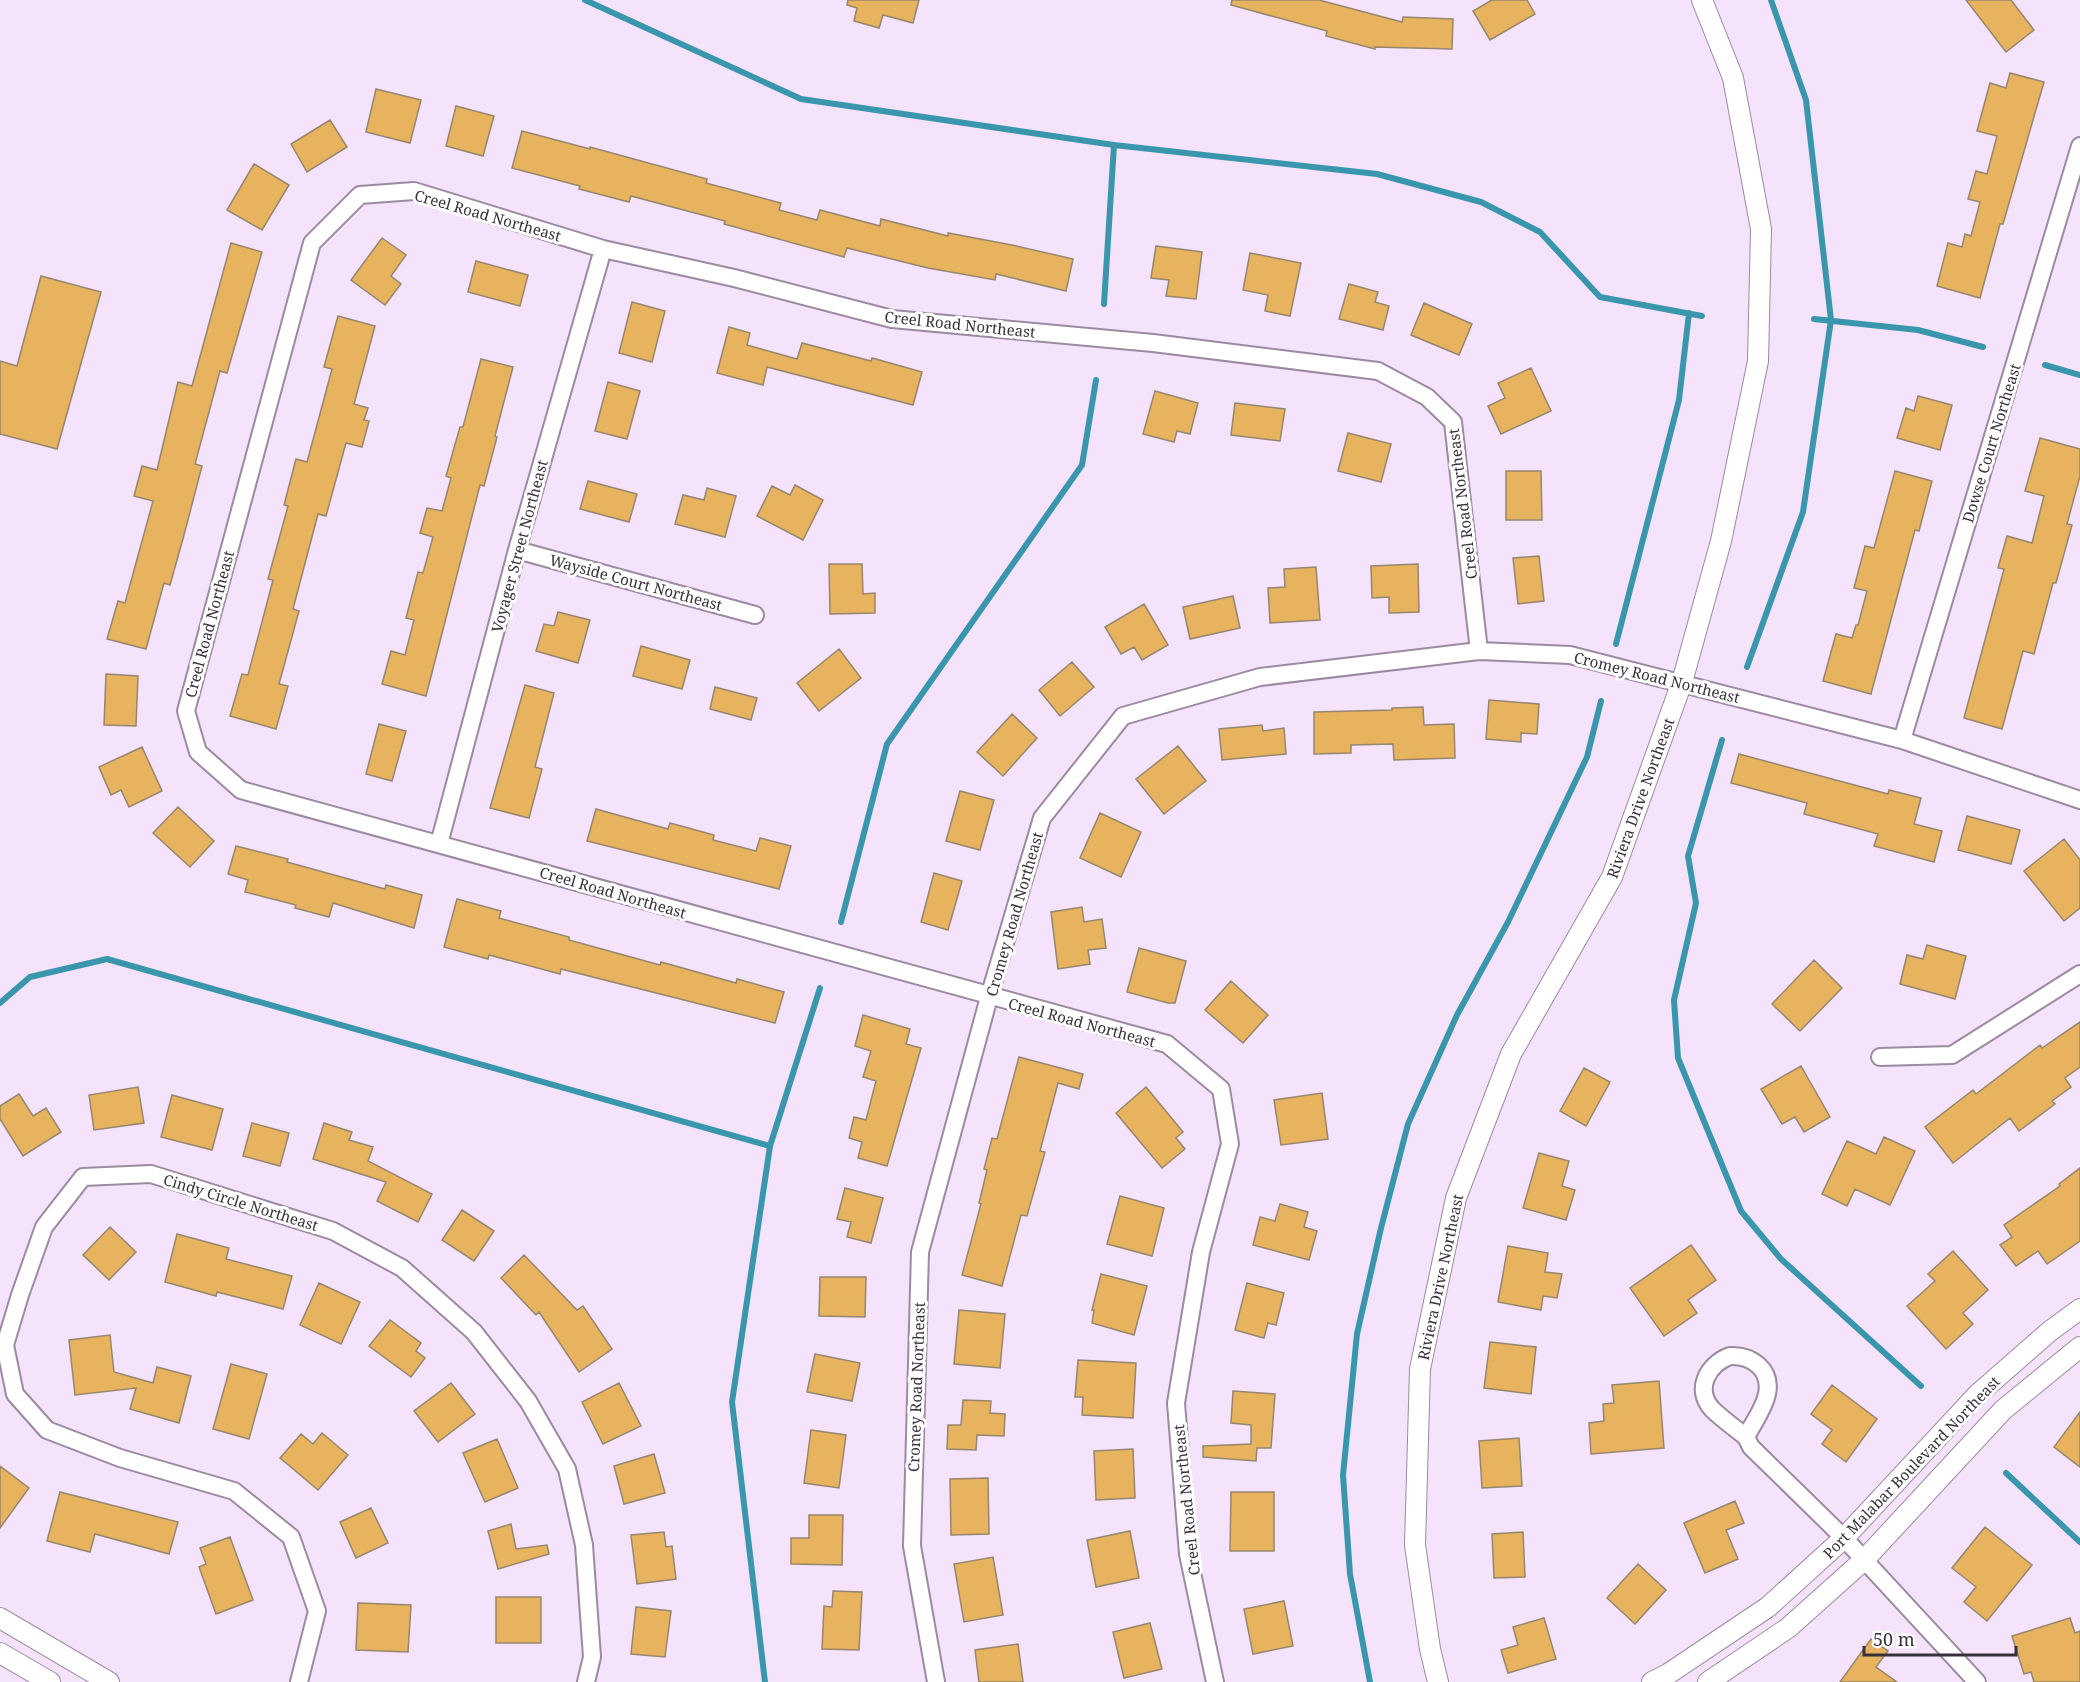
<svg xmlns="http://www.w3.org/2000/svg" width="2080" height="1682" viewBox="0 0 2080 1682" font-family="'Noto Serif',serif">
  <rect width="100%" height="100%" fill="#f5e3fb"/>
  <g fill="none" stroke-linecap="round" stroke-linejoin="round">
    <path stroke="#3a96ad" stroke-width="6" d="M 585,0 L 801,99 L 1114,145 L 1377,174 L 1481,202 L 1540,232 L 1600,297 L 1702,316
      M 1104,304 L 1114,145
      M 1814,319 L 1918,330 L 1983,347
      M 2045,365 L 2080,375
      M 1616,644 L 1679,400 L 1689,313
      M 1747,667 L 1803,512 L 1831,320 L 1806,100 L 1771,0
      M 1722,740 L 1688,856 L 1696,903 L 1674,1000 L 1678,1058 L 1741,1211 L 1781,1259 L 1921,1386
      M 841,922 L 887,744 L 1082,465 L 1096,380
      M 0,1003 L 30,977 L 107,959 L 770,1146
      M 2006,1473 L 2080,1542
      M 765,1682 L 732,1402 L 770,1146 L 820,988
      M 1370,1682 L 1350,1574 L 1343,1475 L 1357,1334 L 1381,1228 L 1408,1124 L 1457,1015 L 1508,922 L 1587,757 L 1601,701"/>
  </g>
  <path fill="#e7b35f" stroke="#96866f" stroke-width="1.5" d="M 848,0 L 919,0 L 913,23 L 883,15 L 879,28 L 854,21 L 857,8 L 847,5 Z
    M 1232,0 L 1319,0 L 1402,22 L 1403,17 L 1453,19 L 1452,49 L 1375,47 L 1375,49 L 1326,36 L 1327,31 L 1231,5 Z
    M 1492,0 L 1527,0 L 1535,14 L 1490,40 L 1473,11 Z
    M 1966,0 L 2011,0 L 2034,30 L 2006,52 Z
    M 2010,73 L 2044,82 L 2003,224 L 2000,224 L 1980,298 L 1937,286 L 1948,243 L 1962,247 L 1965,234 L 1971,236 L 1980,202 L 1968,199 L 1976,171 L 1987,174 L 1997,136 L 1977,131 L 1990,83 L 2006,88 Z
    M 376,89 L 421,100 L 410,143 L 366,132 Z
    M 456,106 L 494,116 L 483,156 L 446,146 Z
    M 330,120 L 347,147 L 307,172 L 291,144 Z
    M 522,131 L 590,149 L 590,147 L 707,179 L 706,183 L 781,203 L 779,210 L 817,220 L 820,210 L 880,226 L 881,219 L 948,236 L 948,233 L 1012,245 L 1073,259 L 1066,291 L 996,274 L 995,280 L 928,268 L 847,248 L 844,257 L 724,224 L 725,221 L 631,196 L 629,202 L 579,189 L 580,186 L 512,168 Z
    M 254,164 L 289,185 L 262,230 L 227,210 Z
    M 382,238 L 406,255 L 391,276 L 401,284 L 385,305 L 351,280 Z
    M 231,243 L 262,252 L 227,373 L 220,371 L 195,464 L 202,466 L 184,535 L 170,585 L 164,583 L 146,649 L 107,639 L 118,601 L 125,603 L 153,501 L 134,496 L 142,466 L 157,470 L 178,382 L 192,386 Z
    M 1156,246 L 1202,252 L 1196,299 L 1166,296 L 1169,280 L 1151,278 Z
    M 1250,253 L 1301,263 L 1290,316 L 1265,311 L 1268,295 L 1243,290 Z
    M 476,261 L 528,275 L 520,306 L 468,292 Z
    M 41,276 L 101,292 L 57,449 L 0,434 L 0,361 L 17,366 Z
    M 1349,284 L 1378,292 L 1375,302 L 1389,306 L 1383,330 L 1339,319 Z
    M 632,302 L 665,311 L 652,362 L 619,353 Z
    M 1424,303 L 1472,324 L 1459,355 L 1411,335 Z
    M 338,316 L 375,326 L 354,404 L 368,408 L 364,420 L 369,421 L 362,447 L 346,443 L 326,516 L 318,514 L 293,609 L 299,611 L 279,684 L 288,686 L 276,729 L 230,716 L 242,674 L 248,675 L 273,580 L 268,579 L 288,506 L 284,505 L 296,459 L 307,462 L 332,369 L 324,367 Z
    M 729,327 L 750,333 L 747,345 L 797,359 L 802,343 L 871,361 L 872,358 L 922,372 L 913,405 L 767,367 L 763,385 L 717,373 Z
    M 481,359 L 513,367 L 495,436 L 497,437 L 484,486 L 480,485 L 426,696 L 382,684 L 391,651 L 405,655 L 414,620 L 406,618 L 418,572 L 423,573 L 433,537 L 420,533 L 427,508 L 442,511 L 451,478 L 446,476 L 460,427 L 463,427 Z
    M 1531,368 L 1551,411 L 1501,434 L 1488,406 L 1505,398 L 1498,383 Z
    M 608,382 L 640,391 L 627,439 L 595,431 Z
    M 1155,391 L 1198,403 L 1190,434 L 1177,431 L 1174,442 L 1143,434 Z
    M 1918,396 L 1952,405 L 1940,450 L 1897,438 L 1906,408 L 1914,411 Z
    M 1235,403 L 1285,409 L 1280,441 L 1231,435 Z
    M 1348,433 L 1391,444 L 1381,482 L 1338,471 Z
    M 2040,438 L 2080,449 L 2080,476 L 2067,524 L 2072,525 L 2056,583 L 2053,583 L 2034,654 L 2023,651 L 2002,729 L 1964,718 L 2004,569 L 1998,568 L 2007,536 L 2032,543 L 2044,496 L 2025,491 Z
    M 1506,471 L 1541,471 L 1542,520 L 1506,520 Z
    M 1895,471 L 1932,481 L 1919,531 L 1915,530 L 1871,694 L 1823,681 L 1836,634 L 1852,638 L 1856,625 L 1858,625 L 1867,591 L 1854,588 L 1865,546 L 1874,548 Z
    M 588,481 L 637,494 L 629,522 L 580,509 Z
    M 795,485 L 823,500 L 803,540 L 757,516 L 772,486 L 790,495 Z
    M 707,488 L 736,496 L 725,537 L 675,524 L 683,495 L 704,500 Z
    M 1539,556 L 1544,601 L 1518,604 L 1513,558 Z
    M 829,564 L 862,564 L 863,594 L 875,593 L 875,613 L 830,614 Z
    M 1418,564 L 1419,612 L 1389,613 L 1389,597 L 1372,598 L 1371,566 Z
    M 1316,567 L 1320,620 L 1270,623 L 1268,588 L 1285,587 L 1284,569 Z
    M 1233,596 L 1240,628 L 1190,639 L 1183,607 Z
    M 1144,604 L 1168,645 L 1142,660 L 1134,647 L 1121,654 L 1105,627 Z
    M 558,612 L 590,620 L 578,663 L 536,651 L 544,624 L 554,626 Z
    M 641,646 L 690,660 L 682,689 L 633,676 Z
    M 839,649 L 861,678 L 819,711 L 797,683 Z
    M 1072,662 L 1094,687 L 1060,716 L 1039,690 Z
    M 106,674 L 138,676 L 136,726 L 104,725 Z
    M 525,685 L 554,693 L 535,767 L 542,769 L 529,818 L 490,808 Z
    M 715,687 L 757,698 L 751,720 L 710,709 Z
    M 1489,700 L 1539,704 L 1537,734 L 1521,733 L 1521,742 L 1486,739 Z
    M 1423,707 L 1424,725 L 1454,724 L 1455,758 L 1394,760 L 1393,744 L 1351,745 L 1351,753 L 1314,754 L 1314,712 L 1392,710 L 1392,708 Z
    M 1012,714 L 1037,738 L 1003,776 L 977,752 Z
    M 379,724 L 406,731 L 392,781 L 366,774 Z
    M 1262,725 L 1263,731 L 1284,728 L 1286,754 L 1222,760 L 1219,729 Z
    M 1178,746 L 1206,781 L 1164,814 L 1136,779 Z
    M 142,747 L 162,791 L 129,807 L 121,790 L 111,795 L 99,767 Z
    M 1739,754 L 1888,794 L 1889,790 L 1921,798 L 1914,824 L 1942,831 L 1934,862 L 1874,846 L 1878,834 L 1804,814 L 1807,803 L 1731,783 Z
    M 960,791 L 994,800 L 980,850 L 946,841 Z
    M 178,807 L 214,841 L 190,867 L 153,833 Z
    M 596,809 L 668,829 L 670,823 L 714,835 L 713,840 L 756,851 L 760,838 L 791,846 L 779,889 L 587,841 Z
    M 1100,813 L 1141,832 L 1121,877 L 1080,858 Z
    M 1967,816 L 2020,830 L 2011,864 L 1958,850 Z
    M 2064,839 L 2080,860 L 2080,908 L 2064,921 L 2024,871 Z
    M 236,846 L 288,859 L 287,862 L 385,889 L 386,885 L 422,895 L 414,928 L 333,903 L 329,917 L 295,908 L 296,905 L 245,892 L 248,880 L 228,874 Z
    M 934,873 L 962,881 L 948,930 L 921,922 Z
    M 457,899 L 501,911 L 499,918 L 569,937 L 569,940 L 660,965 L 661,962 L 736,983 L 737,979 L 784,992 L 775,1023 L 561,969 L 560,974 L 489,955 L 488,959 L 444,947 Z
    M 1082,907 L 1084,922 L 1102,919 L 1106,948 L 1088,950 L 1090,964 L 1058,969 L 1051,912 Z
    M 1927,945 L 1966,956 L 1955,999 L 1900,984 L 1907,955 L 1923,959 Z
    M 1139,948 L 1186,961 L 1175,1003 L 1168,1003 L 1127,992 Z
    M 1814,960 L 1842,988 L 1800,1031 L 1772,1004 Z
    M 1231,981 L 1268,1015 L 1243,1043 L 1205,1010 Z
    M 863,1015 L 910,1029 L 906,1044 L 921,1048 L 887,1166 L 858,1158 L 862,1142 L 849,1138 L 854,1117 L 866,1120 L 876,1081 L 863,1077 L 871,1051 L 855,1046 Z
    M 2080,1022 L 2080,1067 L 2065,1078 L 2071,1087 L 2052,1101 L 2055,1104 L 2019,1131 L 2010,1118 L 1953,1163 L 1925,1127 L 1973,1090 L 1976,1094 L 2040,1045 L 2042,1048 Z
    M 1019,1057 L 1083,1074 L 1079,1089 L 1058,1083 L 1040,1151 L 1045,1152 L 1027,1216 L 1021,1215 L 1002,1286 L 962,1275 L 981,1204 L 979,1203 L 987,1170 L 984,1169 L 992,1138 L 997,1139 Z
    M 1801,1066 L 1830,1117 L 1804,1132 L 1795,1117 L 1782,1124 L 1761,1089 Z
    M 1584,1068 L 1610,1082 L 1586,1126 L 1560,1111 Z
    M 138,1087 L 144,1123 L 94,1130 L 89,1095 Z
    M 1146,1087 L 1183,1132 L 1176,1138 L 1185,1149 L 1162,1168 L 1116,1113 Z
    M 1322,1093 L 1328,1139 L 1281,1145 L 1274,1100 Z
    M 19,1094 L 33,1116 L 46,1108 L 61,1132 L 23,1156 L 0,1119 L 0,1106 Z
    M 172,1095 L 223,1109 L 212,1150 L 161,1137 Z
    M 252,1123 L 289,1133 L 280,1166 L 243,1156 Z
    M 324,1123 L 352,1132 L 349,1140 L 373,1147 L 368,1161 L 432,1194 L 418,1222 L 377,1201 L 386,1182 L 313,1159 Z
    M 1884,1137 L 1915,1151 L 1890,1205 L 1855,1189 L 1847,1206 L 1822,1194 L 1847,1141 L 1876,1154 Z
    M 1539,1153 L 1569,1161 L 1562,1186 L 1575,1190 L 1566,1220 L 1523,1208 Z
    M 2080,1168 L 2080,1241 L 2047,1264 L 2038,1251 L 2016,1266 L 2000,1245 L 2012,1237 L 2004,1225 L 2060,1186 L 2059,1184 Z
    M 845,1188 L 883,1198 L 871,1243 L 847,1237 L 851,1222 L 837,1219 Z
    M 1120,1196 L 1164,1208 L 1152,1256 L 1107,1244 Z
    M 1280,1204 L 1308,1212 L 1304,1227 L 1317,1231 L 1309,1260 L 1253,1245 L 1260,1217 L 1275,1221 Z
    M 462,1210 L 494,1231 L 474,1261 L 442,1240 Z
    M 110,1227 L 136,1252 L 109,1280 L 83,1255 Z
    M 177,1234 L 229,1248 L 226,1259 L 292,1276 L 283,1309 L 217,1292 L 216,1296 L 165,1282 Z
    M 1691,1245 L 1716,1280 L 1688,1300 L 1697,1313 L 1664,1336 L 1630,1288 Z
    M 1508,1246 L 1548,1253 L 1545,1272 L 1562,1274 L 1557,1298 L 1543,1296 L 1541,1310 L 1498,1302 Z
    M 1953,1251 L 1988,1290 L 1963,1313 L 1973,1324 L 1946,1349 L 1907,1306 L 1935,1281 L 1928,1274 Z
    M 524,1255 L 577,1310 L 583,1306 L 612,1349 L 579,1372 L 539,1312 L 536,1315 L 501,1278 Z
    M 1101,1274 L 1147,1286 L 1134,1335 L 1092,1323 L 1094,1310 L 1092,1310 Z
    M 820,1277 L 866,1277 L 865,1317 L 819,1316 Z
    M 319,1283 L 360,1302 L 341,1344 L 300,1325 Z
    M 1247,1283 L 1284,1293 L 1276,1325 L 1268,1323 L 1264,1338 L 1235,1330 Z
    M 959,1310 L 1005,1314 L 1000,1368 L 954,1364 Z
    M 390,1320 L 421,1343 L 416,1351 L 425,1358 L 411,1377 L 369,1346 Z
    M 110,1335 L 114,1372 L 153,1383 L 157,1367 L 191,1376 L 179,1423 L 130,1409 L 136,1388 L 75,1395 L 69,1340 Z
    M 1490,1342 L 1536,1347 L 1531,1394 L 1484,1388 Z
    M 815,1354 L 860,1363 L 852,1401 L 807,1392 Z
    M 1078,1360 L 1136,1363 L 1133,1418 L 1082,1415 L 1083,1397 L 1075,1397 Z
    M 231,1364 L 267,1374 L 249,1439 L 213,1429 Z
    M 1659,1381 L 1664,1448 L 1591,1454 L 1589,1423 L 1604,1421 L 1603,1404 L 1614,1403 L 1612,1385 Z
    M 451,1383 L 475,1414 L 438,1442 L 414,1411 Z
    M 619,1383 L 641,1426 L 603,1444 L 582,1402 Z
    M 1832,1385 L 1877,1419 L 1846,1462 L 1822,1444 L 1832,1430 L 1811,1414 Z
    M 1233,1391 L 1275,1394 L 1271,1448 L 1257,1448 L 1256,1461 L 1203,1457 L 1203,1446 L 1251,1444 L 1251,1425 L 1231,1423 Z
    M 963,1400 L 991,1401 L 990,1413 L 1005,1414 L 1004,1436 L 977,1435 L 976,1450 L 947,1449 L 948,1425 L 961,1425 Z
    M 2080,1412 L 2080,1467 L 2054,1447 Z
    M 811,1430 L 846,1435 L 839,1488 L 804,1483 Z
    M 322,1433 L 348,1455 L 318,1490 L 280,1458 L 301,1434 L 313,1444 Z
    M 1519,1438 L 1522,1486 L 1482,1488 L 1479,1441 Z
    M 497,1439 L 518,1488 L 485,1502 L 463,1453 Z
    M 1133,1449 L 1135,1498 L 1096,1500 L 1094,1451 Z
    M 654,1454 L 665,1493 L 624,1504 L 614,1466 Z
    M 0,1466 L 29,1488 L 0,1528 Z
    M 988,1478 L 989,1534 L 951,1535 L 950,1479 Z
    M 60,1492 L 178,1522 L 169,1554 L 95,1534 L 90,1552 L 47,1541 Z
    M 1231,1492 L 1274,1492 L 1274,1551 L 1230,1551 Z
    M 1735,1501 L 1744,1523 L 1726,1530 L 1738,1559 L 1705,1573 L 1684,1523 Z
    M 371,1508 L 388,1543 L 356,1558 L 340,1522 Z
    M 809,1515 L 843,1515 L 842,1565 L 791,1564 L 791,1538 L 809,1538 Z
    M 511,1524 L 516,1549 L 547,1545 L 549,1554 L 498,1569 L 488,1531 Z
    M 1985,1527 L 2032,1565 L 1987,1621 L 1964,1602 L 1976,1587 L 1952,1568 Z
    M 1130,1531 L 1139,1578 L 1096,1587 L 1087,1540 Z
    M 664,1532 L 666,1547 L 672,1546 L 676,1579 L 637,1584 L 631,1535 Z
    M 1523,1532 L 1525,1577 L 1494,1578 L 1492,1534 Z
    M 230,1537 L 253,1600 L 216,1614 L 199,1567 L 206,1564 L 200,1548 Z
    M 993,1557 L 1003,1615 L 964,1622 L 954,1564 Z
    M 1638,1564 L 1666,1590 L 1635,1624 L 1607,1598 Z
    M 833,1591 L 862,1592 L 859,1650 L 822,1649 L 824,1606 L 832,1607 Z
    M 496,1597 L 541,1597 L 541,1643 L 496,1643 Z
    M 1284,1601 L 1293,1646 L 1253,1654 L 1244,1609 Z
    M 358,1603 L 411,1605 L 408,1652 L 356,1650 Z
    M 636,1607 L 671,1611 L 665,1657 L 631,1654 Z
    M 1544,1618 L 1556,1659 L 1508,1673 L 1501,1650 L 1518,1645 L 1513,1627 Z
    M 2070,1618 L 2075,1633 L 2080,1631 L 2080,1682 L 2034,1682 L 2031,1672 L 2024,1674 L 2012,1636 Z
    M 1150,1623 L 1162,1669 L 1124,1678 L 1113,1632 Z
    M 1871,1639 L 1888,1651 L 1876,1667 L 1897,1682 L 1840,1682 Z
    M 1018,1644 L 1023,1682 L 979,1682 L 975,1650 Z"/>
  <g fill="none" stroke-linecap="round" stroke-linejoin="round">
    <defs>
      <path id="minor" d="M 517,550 L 755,615
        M 1902,740 L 2080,146
        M 439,844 L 517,550 L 603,249
        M 1880,1057 L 1952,1055 L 2080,974
        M 1730,1356 C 1751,1355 1772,1369 1767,1394 C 1764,1409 1753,1423 1746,1437 C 1735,1428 1722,1419 1712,1409 C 1694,1389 1708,1364 1730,1356 Z
        M 1746,1437 L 1751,1447 L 1844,1538 L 1977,1682
        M 299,1682 L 317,1611 L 291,1537 L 234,1491 L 120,1458 L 47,1430 L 15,1394 L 5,1345 L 20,1295 L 44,1227 L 83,1177 L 151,1174 L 333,1231 L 402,1268 L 474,1332 L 528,1401 L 567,1469 L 584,1545 L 592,1657 L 586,1682
        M 936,1682 L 912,1546 L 920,1252 L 989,997 L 1042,818 L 1123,716 L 1260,677 L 1479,651 L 1570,655 L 1902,740 L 2080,800
        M 1215,1682 L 1188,1554 L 1176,1403 L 1201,1252 L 1230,1144 L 1221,1089 L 1167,1044 L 241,790 L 198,752 L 186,711 L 312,243 L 360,195 L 414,191 L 603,249 L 734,278 L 892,319 L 1153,343 L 1378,371 L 1427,397 L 1453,422 L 1479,651"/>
      <path id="tertiary" d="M 0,1618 L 109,1682
        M 0,1653 L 50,1682
        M 1438,1682 L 1430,1649 L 1415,1545 L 1420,1369 L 1456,1198 L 1511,1054 L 1612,877 L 1682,682 L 1721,541 L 1758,361 L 1761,229 L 1733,78 L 1702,0
        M 1652,1682 L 1668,1674 L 1768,1607 L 1844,1538 L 1978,1394 L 2050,1331 L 2080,1309
        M 1708,1682 L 1788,1628 L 1864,1560 L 2003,1410 L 2080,1347"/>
    </defs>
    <use href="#minor" stroke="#9b8aa0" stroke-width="20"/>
    <use href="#tertiary" stroke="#9b8aa0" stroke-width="22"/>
    <use href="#minor" stroke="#fff" stroke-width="16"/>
    <use href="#tertiary" stroke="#fff" stroke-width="20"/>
  </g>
  <g text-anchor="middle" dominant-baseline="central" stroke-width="6" stroke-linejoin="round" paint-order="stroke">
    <g font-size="15" fill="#38313a" stroke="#fff">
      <text transform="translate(488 215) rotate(16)">Creel Road Northeast</text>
      <text transform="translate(960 324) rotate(6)">Creel Road Northeast</text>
      <text transform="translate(1991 443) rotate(-73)">Dowse Court Northeast</text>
      <text transform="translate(1462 504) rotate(-97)">Creel Road Northeast</text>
      <text transform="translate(519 546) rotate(-75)">Voyager Street Northeast</text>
      <text transform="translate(636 582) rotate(15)">Wayside Court Northeast</text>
      <text transform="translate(209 624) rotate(-75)">Creel Road Northeast</text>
      <text transform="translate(1657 677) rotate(14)">Cromey Road Northeast</text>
      <text transform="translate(1640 798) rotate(-70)">Riviera Drive Northeast</text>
      <text transform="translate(613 892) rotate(16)">Creel Road Northeast</text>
      <text transform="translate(1014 914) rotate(-74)">Cromey Road Northeast</text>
      <text transform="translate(1082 1022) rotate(15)">Creel Road Northeast</text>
      <text transform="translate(241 1202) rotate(17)">Cindy Circle Northeast</text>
      <text transform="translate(1440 1277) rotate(-78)">Riviera Drive Northeast</text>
      <text transform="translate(916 1387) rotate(-88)">Cromey Road Northeast</text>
      <text transform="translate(1911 1467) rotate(-46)">Port Malabar Boulevard Northeast</text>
      <text transform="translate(1186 1500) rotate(-96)">Creel Road Northeast</text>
    </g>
  </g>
  <path d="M1864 1646v9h152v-9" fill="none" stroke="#38313a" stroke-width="3"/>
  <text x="1873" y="1646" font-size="18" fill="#38313a" stroke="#ffffff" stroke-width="4.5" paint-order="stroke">50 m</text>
</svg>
